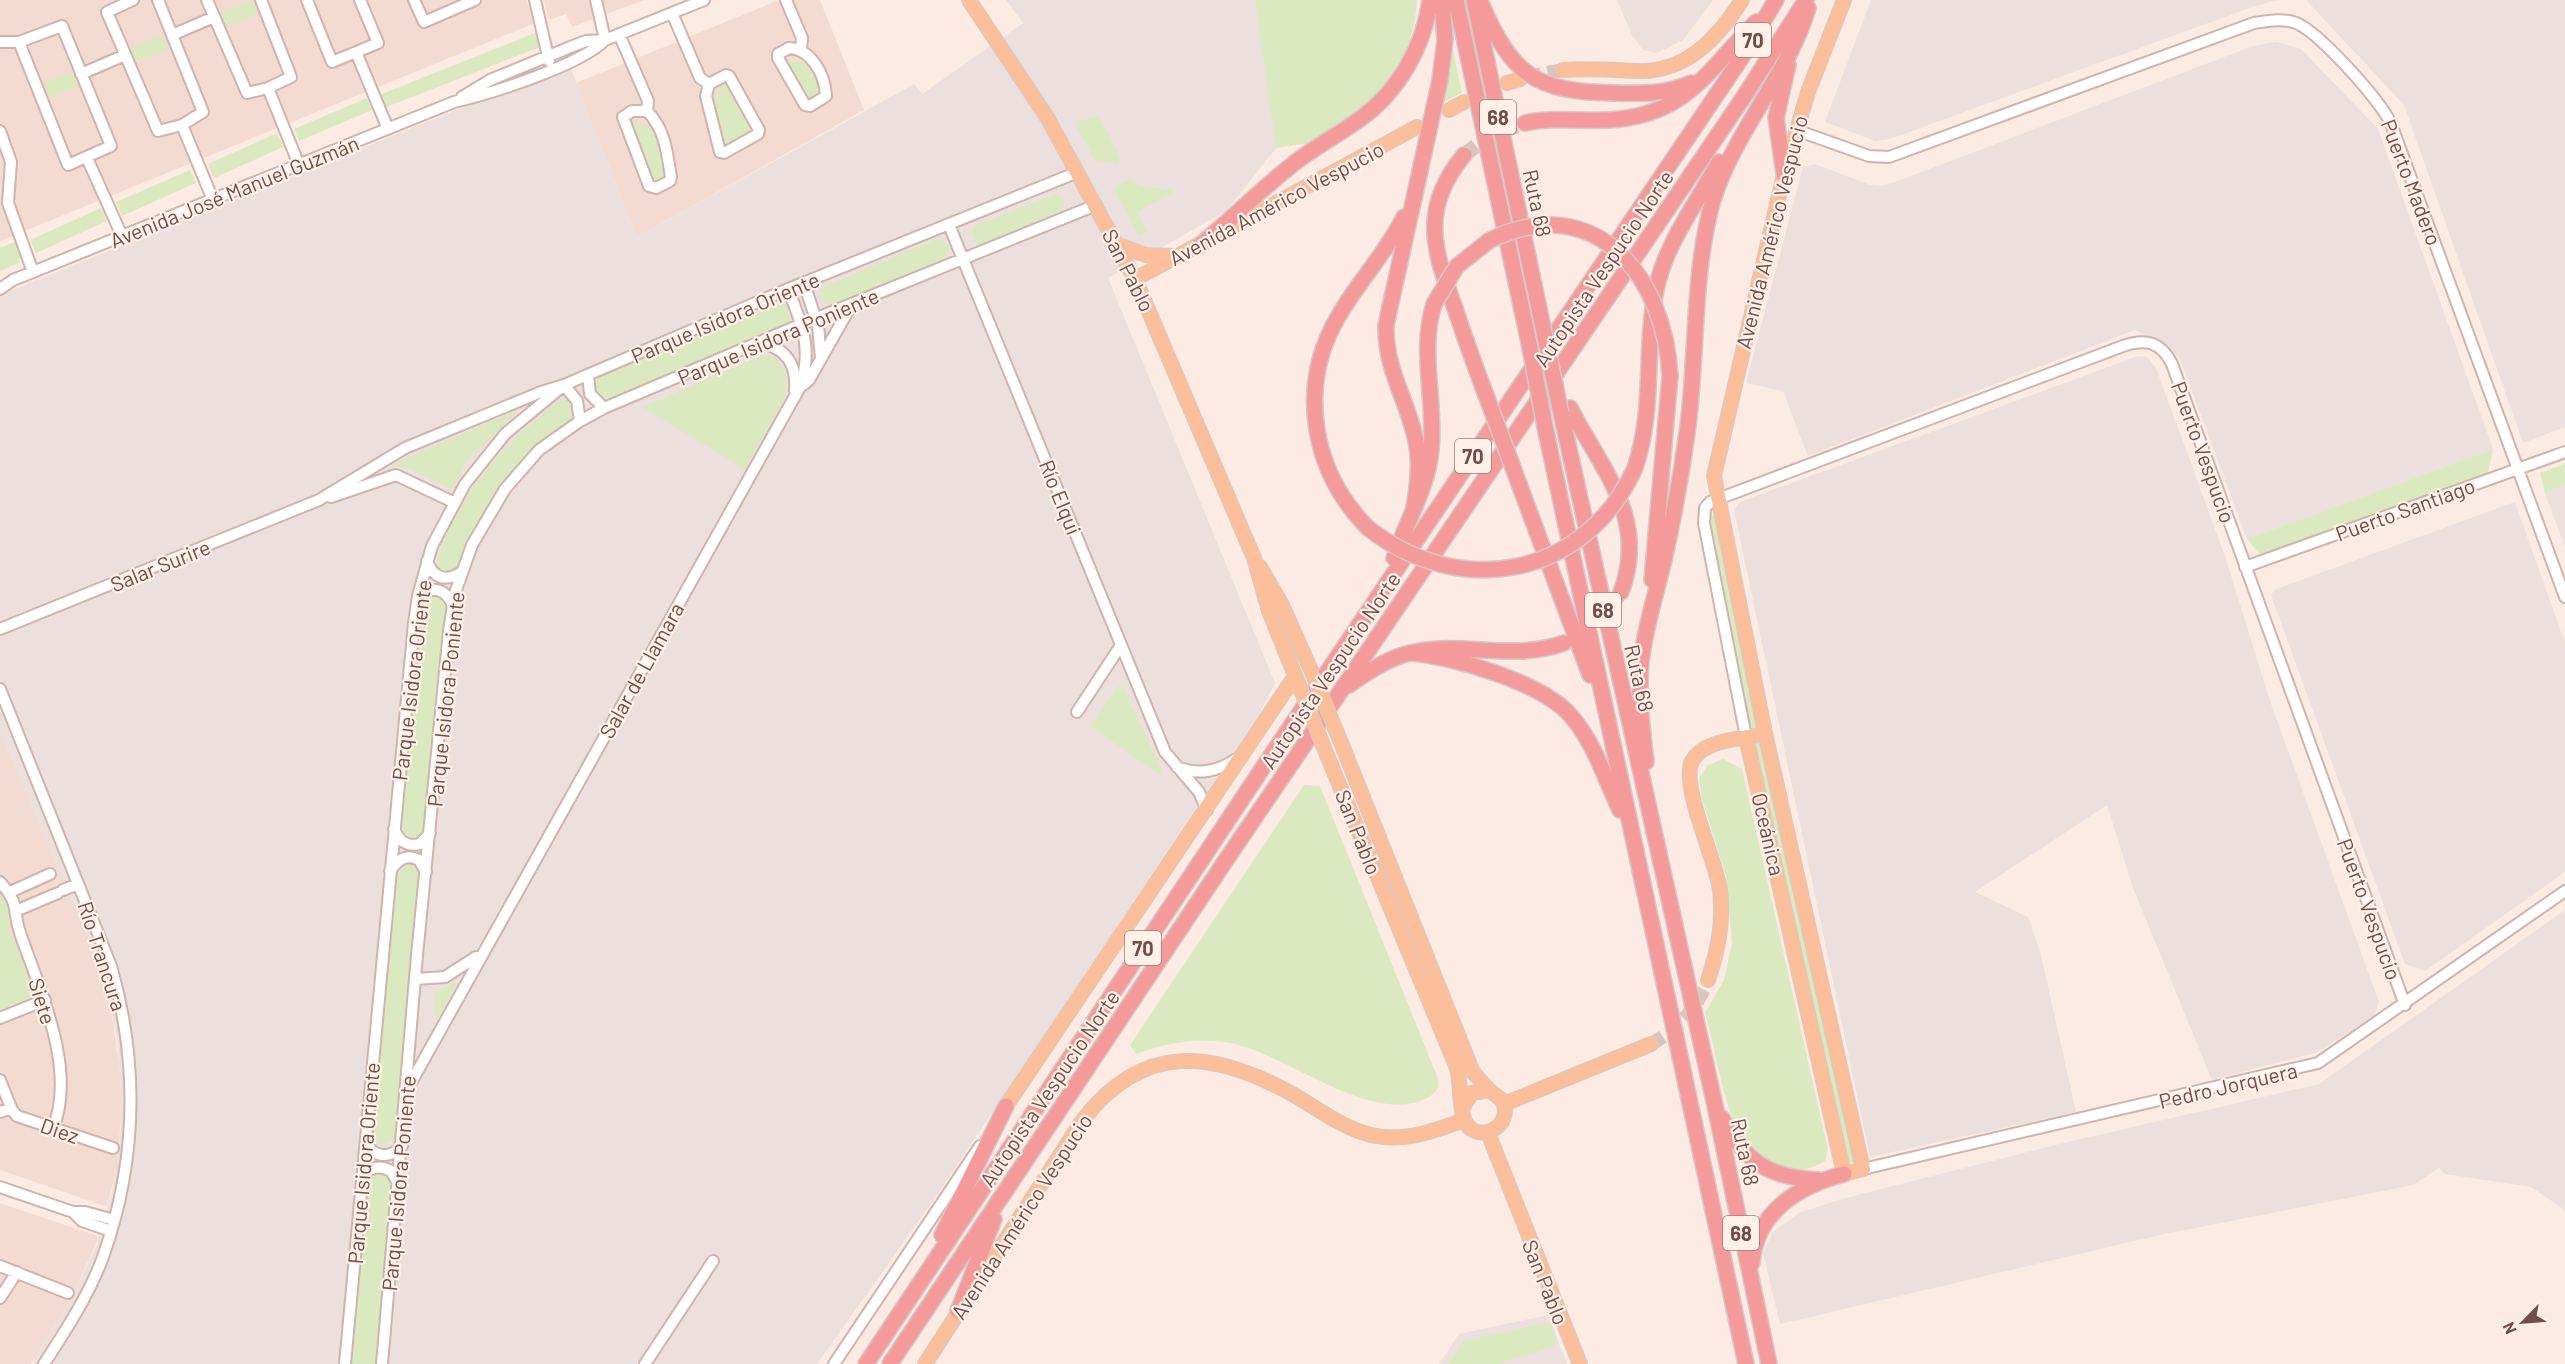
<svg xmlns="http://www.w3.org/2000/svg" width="2565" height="1364" viewBox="0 0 2565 1364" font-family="Barlow,sans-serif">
  <rect width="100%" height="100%" fill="#fcebe2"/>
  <path fill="#f3dbd1" d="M 0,0 L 527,0 L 533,24 L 0,241 Z
    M 544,0 L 644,0 L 572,27 L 566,14 L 549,20 Z
    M 779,0 L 820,0 L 864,110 L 637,237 L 576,83 Z
    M 0,721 L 95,954 L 110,1003 L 120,1071 L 122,1107 L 117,1166 L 108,1204 L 105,1206 L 0,1170 Z
    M 0,1203 L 95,1235 L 98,1239 L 70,1302 L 31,1364 L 0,1364 Z"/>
  <path fill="#ebe0dd" d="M 1006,0 L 1283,0 L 1313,133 L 1276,148 L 1226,211 L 1108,278 L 1275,683 L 1259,714 L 935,1198 L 817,1364 L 34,1364 L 35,1358 L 70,1302 L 97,1244 L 113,1188 L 120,1140 L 122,1107 L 117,1037 L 103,976 L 0,732 L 0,295 L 569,64 L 637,237 L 914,84 L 922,94 L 1023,23 Z
    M 1617,0 L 1713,0 L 1683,40 L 1657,53 L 1643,50 L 1632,35 Z
    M 1871,0 L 2277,0 L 2255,6 L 1890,139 L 1875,141 L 1825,122 Z
    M 2306,0 L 2565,0 L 2565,427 L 2523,443 L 2404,105 Z
    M 2276,42 L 2301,49 L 2378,129 L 2493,449 L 2247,539 L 2180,359 L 2161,343 L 2135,330 L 1808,456 L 1783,391 L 1746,383 L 1803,167 L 1815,164 L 1870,185 L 1881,186 L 1898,181 L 2253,46 Z
    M 2138,356 L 2147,357 L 2156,368 L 2225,556 L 2270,701 L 2379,1002 L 2374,1016 L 2318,1052 L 2212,1080 L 2133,888 L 2107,805 L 1975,892 L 2028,917 L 2040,951 L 2076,1112 L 1870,1157 L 1734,510 L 1740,502 Z
    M 2565,485 L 2565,547 L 2546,496 L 2549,491 Z
    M 2515,502 L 2565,643 L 2565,872 L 2425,971 L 2405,964 L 2271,595 L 2274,590 Z
    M 2565,910 L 2565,1210 L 2531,1187 L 2445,1174 L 2439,1168 L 2413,1185 L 2160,1235 L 1780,1324 L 1763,1253 L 1773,1232 L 1799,1213 L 1842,1199 L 2055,1145 L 2319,1084 Z
    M 1548,1315 L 1567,1364 L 1439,1364 L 1459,1334 Z"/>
  <path fill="#dbe9c1" d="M 252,0 L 258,15 L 226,27 L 220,13 Z
    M 1255,0 L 1417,0 C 1415,57 1379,106 1330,136 C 1317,144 1292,145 1276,148 Z
    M 535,33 L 540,47 L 384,108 L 379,95 Z
    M 162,35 L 168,49 L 136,62 L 130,48 Z
    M 1451,41 L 1462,93 L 1441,103 Z
    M 790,57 L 792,61 L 811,63 L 821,96 L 808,102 L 786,59 Z
    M 72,72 L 78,86 L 46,99 L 40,84 Z
    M 725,79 L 752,127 L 748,135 L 726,146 L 720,120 L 711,100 L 719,94 L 721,81 Z
    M 367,98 L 372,110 L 299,141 L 294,129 Z
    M 1096,117 L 1102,121 L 1121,159 L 1118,164 L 1095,160 L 1077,128 L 1078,121 Z
    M 632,118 L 643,127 L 653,124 L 659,136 L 666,175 L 655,182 L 651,180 L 630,120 Z
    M 277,133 L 283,147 L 214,178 L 208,164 Z
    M 190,170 L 196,183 L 122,216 L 116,202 Z
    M 1131,179 L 1139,186 L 1173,190 L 1172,193 L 1137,212 L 1147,231 L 1139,236 L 1115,192 L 1118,185 Z
    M 1056,194 L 1061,196 L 1064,202 L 1063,210 L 982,245 L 976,244 L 971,232 L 975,226 Z
    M 101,208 L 107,221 L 36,253 L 30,240 Z
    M 936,239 L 942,240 L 949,246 L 945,261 L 832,306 L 824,303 L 820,294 L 824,287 Z
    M 16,241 L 22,255 L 19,263 L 0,271 L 0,248 Z
    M 782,303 L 786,305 L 791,320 L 787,325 L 611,400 L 598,394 L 596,381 L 602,375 Z
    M 763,355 L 776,357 L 785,373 L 787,393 L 745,469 L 642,407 Z
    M 561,399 L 570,400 L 576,417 L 529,453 L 501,485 L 476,524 L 458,566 L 447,573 L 437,568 C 438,551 445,539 452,524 C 477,473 516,434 561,399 Z
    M 521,408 L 468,460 L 452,490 L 411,469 L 391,465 Z
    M 2493,449 L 2488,473 L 2260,555 L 2247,539 Z
    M 2565,464 L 2565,485 L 2549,491 L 2546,496 L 2540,473 Z
    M 1707,507 L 1716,520 L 1858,1161 L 1837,1166 L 1700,528 Z
    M 439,596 L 445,600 L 449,609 L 428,828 C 420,835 416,839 406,835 L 402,827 L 424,604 L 431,597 Z
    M 1118,686 L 1123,687 L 1162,771 L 1160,775 L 1090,726 Z
    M 1723,759 L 1742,769 L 1828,1150 L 1825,1161 C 1796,1179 1759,1170 1742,1140 C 1724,1107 1715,1049 1705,1012 L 1724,980 L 1732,943 L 1726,876 L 1702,799 L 1699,778 L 1708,765 Z
    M 1304,785 L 1320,786 L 1437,1076 C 1441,1087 1437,1093 1427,1098 C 1372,1126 1291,1057 1235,1044 C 1201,1037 1168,1042 1136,1054 L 1130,1045 Z
    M 410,863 L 423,872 L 398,1138 L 381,1145 L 375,1141 L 373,1131 L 398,872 Z
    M 0,894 L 8,906 L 9,929 L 34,991 L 33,996 L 0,1010 Z
    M 458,981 L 439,1016 L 434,1016 L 435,992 Z
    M 373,1171 L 390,1175 L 393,1185 L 376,1364 L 352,1364 L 369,1178 Z
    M 1551,1322 L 1556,1337 L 1553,1347 L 1498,1364 L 1448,1364 L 1463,1341 Z"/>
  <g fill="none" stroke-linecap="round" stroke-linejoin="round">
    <path stroke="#dac4bc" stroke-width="14" stroke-dasharray="14 7" stroke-linecap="butt" d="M 1527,77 L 1563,70
      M 1651,1044 C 1679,1029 1696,1009 1708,980"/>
    <path stroke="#dac4bc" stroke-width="15" stroke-dasharray="15 8" stroke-linecap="butt" d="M 1464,155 L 1489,136 L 1525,123
      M 1578,636 L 1602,619 L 1621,592"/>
    <defs>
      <path id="minor" d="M 133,0 L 107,12 L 158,131 L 182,125 L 203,112 L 158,0
        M 207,0 L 247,93 L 268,88 L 291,77 L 261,0
        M 307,0 L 332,62 L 378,43 L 360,0
        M 414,0 L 424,22 L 475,0
        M 535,0 L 549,61
        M 596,0 L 605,40
        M 786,0 L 802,38 L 801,49
        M 672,13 L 700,78 L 709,84
        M 619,34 L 648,101 L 647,111
        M 172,35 L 214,17
        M 0,42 L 19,42 L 62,26 L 111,146 L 68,165 L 19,42
        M 789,48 C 811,49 825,74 826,96 L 810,106 L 805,105 L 778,58 L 778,54 Z
        M 356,52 L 388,129
        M 81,74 L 125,55
        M 726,75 L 729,76 L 759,130 L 758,134 L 724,153 L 720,152 L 706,96 L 709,84 Z
        M 268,88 L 299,165
        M 462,97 L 490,80 L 573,46 L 586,41 L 605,40 L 704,0
        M 632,111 L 647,111 C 665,129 667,152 671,177 L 670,181 L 656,188 L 649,186 L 623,117 Z
        M 182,125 L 213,200
        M 1796,130 L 1869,156 L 1889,157 L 2254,23 C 2268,21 2283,18 2296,23 C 2319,32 2381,101 2391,124 L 2565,597
        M 0,131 L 11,162 L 8,203 L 33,272
        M 87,158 L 122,236
        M 949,225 L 1165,752 L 1199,792 L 1207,810
        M 804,283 L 818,326 L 821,358
        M 0,289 L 13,280 L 454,102 C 490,94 581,65 605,40
        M 760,342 C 786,349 797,363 795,391
        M 588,375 L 590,394 L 604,408
        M 803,385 L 809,380 L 852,304
        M 331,497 L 396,475 L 453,502
        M 427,561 C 433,578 445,582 460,573
        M 2245,567 L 2565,452
        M 418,596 C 432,585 447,589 453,606
        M 0,629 L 319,500 L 405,448 L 541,392 L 564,385 L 577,401 L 580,421
        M 0,689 L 111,966 C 139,1063 137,1161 103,1257 C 89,1295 66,1330 44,1364
        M 1077,712 L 1121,645
        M 1746,737 L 1704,523 L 1705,508 L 1710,502 L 2123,346 C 2146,338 2161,342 2172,364 L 2405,1005
        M 1177,767 C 1200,776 1218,771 1238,758
        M 394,829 C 399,841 406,847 420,844 L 430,833
        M 390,871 C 398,860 406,853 419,860 L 426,872
        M 0,882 C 22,907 11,909 21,936 C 40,990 77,1070 53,1128
        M 63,890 L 78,884
        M 10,892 L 50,874
        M 18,910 L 58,893
        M 415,979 L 445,977 L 476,957
        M 0,1018 L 45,1000
        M 0,1080 L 12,1110 L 17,1116 L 113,1148
        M 408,1088 L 800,387 C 813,350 802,324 788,289
        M 0,1112 L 11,1108
        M 366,1143 C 374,1158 391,1159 402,1146
        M 1863,1169 L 2318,1063 L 2565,891
        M 362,1177 C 369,1167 380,1165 391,1171 L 399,1185
        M 0,1187 L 73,1212 L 85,1212 L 114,1220
        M 73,1212 L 82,1221 L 111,1231
        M 0,1266 L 68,1293
        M 0,1298 L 17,1272
        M 345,1364 L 414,623 L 418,596 L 432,546 L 465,484 L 505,434 L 564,385 L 788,289 L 1078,172
        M 382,1364 L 417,955 L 449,631 L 455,593 L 472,545 L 505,489 L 539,450 L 580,421 L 604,408 L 802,324 L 1096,205
        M 645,1364 L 713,1261
        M 834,1364 L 980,1146"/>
      <path id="major" d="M 969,0 L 1048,119 L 1135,279 L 1254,558 L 1269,611 L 1301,690
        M 1563,70 C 1588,68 1612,70 1637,71 C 1686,73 1718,38 1742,0
        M 1507,83 L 1520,79
        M 1449,110 L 1464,102
        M 1116,244 L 1146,255 L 1175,256
        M 1135,279 L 1417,127
        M 1260,567 L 1282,605 L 1314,677
        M 1746,737 L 1844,1174 L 1863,1169 L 1765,733 L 1714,476 L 1784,174 L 1808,92 L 1844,0
        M 1344,750 L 1468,1060 L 1472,1071 L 1489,1090
        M 1329,760 L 1457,1068 C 1461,1084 1459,1107 1464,1119 C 1475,1147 1516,1127 1502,1100 L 1489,1090 L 1472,1093 L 1463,1107
        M 1708,980 C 1718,950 1724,922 1720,890 C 1716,860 1680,785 1692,761 C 1703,741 1734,740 1754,736
        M 1504,1104 L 1651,1044
        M 1006,1106 L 1295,676
        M 1488,1133 L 1580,1364
        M 925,1364 L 1082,1121 C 1143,1041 1214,1050 1294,1095 C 1318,1109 1343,1128 1371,1135 C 1404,1143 1433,1131 1464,1120"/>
      <path id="highway" d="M 1456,0 L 1529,343
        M 1474,0 L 1537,299
        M 1481,3 C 1512,75 1535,92 1614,93 C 1641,94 1666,94 1691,83
        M 1525,123 C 1552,117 1580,121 1608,120 C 1686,116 1707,71 1756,22
        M 1464,155 C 1420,208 1433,249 1455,308 C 1462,330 1470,352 1478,374
        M 1784,174 L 1776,118 L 1788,65
        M 1199,246 C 1231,220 1260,190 1292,165 C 1313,148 1338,135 1360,119 C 1399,91 1424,46 1430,0
        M 1457,266 L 1490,240
        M 1570,408 C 1601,469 1649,518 1621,592
        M 1561,413 L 1714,1101 L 1769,1364
        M 1546,432 L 1746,1364
        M 1635,468 C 1655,408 1644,350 1656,290 C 1665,244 1697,203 1719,162
        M 1515,473 L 1590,675
        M 1414,507 C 1418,484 1421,460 1415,437 C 1406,397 1385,369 1386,325 L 1440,80 L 1445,40 L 1442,0
        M 1368,528 C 1312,472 1297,387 1338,317 C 1358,282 1386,253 1404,217
        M 1394,558 C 1406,522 1428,487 1431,450 C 1436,400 1419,352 1434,304
        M 1652,580 L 1670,376
        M 1410,653 C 1453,656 1543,683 1571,716 C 1594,742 1605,779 1620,810
        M 1349,685 C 1368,672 1388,658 1410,653 C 1462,640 1510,662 1564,643
        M 1646,762 C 1642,728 1638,696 1641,662 C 1645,627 1656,594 1664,560 C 1674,516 1682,471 1688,426 C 1697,354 1693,268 1713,200 C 1734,132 1789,74 1808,8
        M 1722,1118 C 1745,1162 1769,1178 1819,1180
        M 942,1235 L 1006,1106
        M 1752,1263 C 1756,1212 1798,1186 1844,1174
        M 958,1311 L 994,1219
        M 866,1364 L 1270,757 L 1742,57 L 1776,0
        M 890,1364 L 1222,866 L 1743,98 L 1806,0"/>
    </defs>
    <use href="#minor" stroke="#cfb3ac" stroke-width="14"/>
    <use href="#major" stroke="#d5cac8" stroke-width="16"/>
    <use href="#highway" stroke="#d5cac8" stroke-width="18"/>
    <use href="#minor" stroke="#fff" stroke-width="10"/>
    <use href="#major" stroke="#fabe9b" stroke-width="14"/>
    <use href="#highway" stroke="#f59a9a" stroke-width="15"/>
    <defs>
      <path id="major-bridge" d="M 1314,677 L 1344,750
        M 1301,690 L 1329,760"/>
      <path id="highway-bridge" d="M 1490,240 C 1596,189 1665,277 1670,376
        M 1537,299 L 1561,413
        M 1434,304 L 1457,266
        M 1529,343 L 1546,432
        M 1478,374 L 1515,473
        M 1368,528 C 1460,600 1585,578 1635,468"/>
    </defs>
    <use href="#major-bridge" stroke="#d5cac8" stroke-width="16" stroke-linecap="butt"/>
    <use href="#highway-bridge" stroke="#d5cac8" stroke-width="18" stroke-linecap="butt"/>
    <use href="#major-bridge" stroke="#fabe9b" stroke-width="14"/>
    <use href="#highway-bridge" stroke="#f59a9a" stroke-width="15"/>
  </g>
  <g text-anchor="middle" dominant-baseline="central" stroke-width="4.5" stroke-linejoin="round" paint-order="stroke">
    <g fill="#fff0e8" stroke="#9d7e79" stroke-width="1.5">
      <rect x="1735" y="23" width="36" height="34" rx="4.5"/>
      <rect x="1480" y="100" width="36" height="34" rx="4.5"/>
      <rect x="1455" y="439" width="36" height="34" rx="4.5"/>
      <rect x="1585" y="593" width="36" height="34" rx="4.5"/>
      <rect x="1125" y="931" width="36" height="34" rx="4.5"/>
      <rect x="1723" y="1216" width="36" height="34" rx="4.5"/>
    </g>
    <g font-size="20" font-weight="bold" fill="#734d49">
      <text x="1753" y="40">70</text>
      <text x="1498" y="117">68</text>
      <text x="1473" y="456">70</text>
      <text x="1603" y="610">68</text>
      <text x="1143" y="948">70</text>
      <text x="1741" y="1233">68</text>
    </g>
    <g font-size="21" fill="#734d49" stroke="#fff0e8">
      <text transform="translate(2412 182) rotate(69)">Puerto Madero</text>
      <text transform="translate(234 191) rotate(-22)">Avenida José Manuel Guzmán</text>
      <text transform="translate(1276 203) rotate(-28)">Avenida Américo Vespucio</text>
      <text transform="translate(1538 203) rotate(78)">Ruta 68</text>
      <text transform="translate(1771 232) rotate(-76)">Avenida Américo Vespucio</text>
      <text transform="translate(1603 268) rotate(-56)">Autopista Vespucio Norte</text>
      <text transform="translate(1129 270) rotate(63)">San Pablo</text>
      <text transform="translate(725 317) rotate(-23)">Parque Isidora Oriente</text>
      <text transform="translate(778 336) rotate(-23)">Parque Isidora Poniente</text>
      <text transform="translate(2204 452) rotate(70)">Puerto Vespucio</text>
      <text transform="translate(1061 497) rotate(68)">Río Elqui</text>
      <text transform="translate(2405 509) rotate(-20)">Puerto Santiago</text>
      <text transform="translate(160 565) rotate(-22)">Salar Surire</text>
      <text transform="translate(641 670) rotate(-61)">Salar de Llamara</text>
      <text transform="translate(1330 670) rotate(-56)">Autopista Vespucio Norte</text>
      <text transform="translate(1640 678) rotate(77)">Ruta 68</text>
      <text transform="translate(411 680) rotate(-83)">Parque Isidora Oriente</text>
      <text transform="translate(445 699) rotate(-84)">Parque Isidora Poniente</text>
      <text transform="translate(1359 832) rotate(68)">San Pablo</text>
      <text transform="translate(1769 834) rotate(77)">Oceánica</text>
      <text transform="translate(2370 909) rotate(70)">Puerto Vespucio</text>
      <text transform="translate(103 956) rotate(72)">Río Trancura</text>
      <text transform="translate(43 1001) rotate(73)">Siete</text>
      <text transform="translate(2228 1085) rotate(-13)">Pedro Jorquera</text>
      <text transform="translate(1049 1088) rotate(-56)">Autopista Vespucio Norte</text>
      <text transform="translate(60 1130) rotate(19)">Diez</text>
      <text transform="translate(1746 1152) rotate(78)">Ruta 68</text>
      <text transform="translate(363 1163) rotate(-85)">Parque Isidora Oriente</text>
      <text transform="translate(398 1183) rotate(-85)">Parque Isidora Poniente</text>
      <text transform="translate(1021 1216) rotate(-57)">Avenida Américo Vespucio</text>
      <text transform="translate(1546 1282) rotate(68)">San Pablo</text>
    </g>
  </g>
  <g transform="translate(2523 1322) rotate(245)" stroke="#fff0e8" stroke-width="4.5" paint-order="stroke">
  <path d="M0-4.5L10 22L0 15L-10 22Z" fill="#734d49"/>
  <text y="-9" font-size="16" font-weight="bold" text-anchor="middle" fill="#734d49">N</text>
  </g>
</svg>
